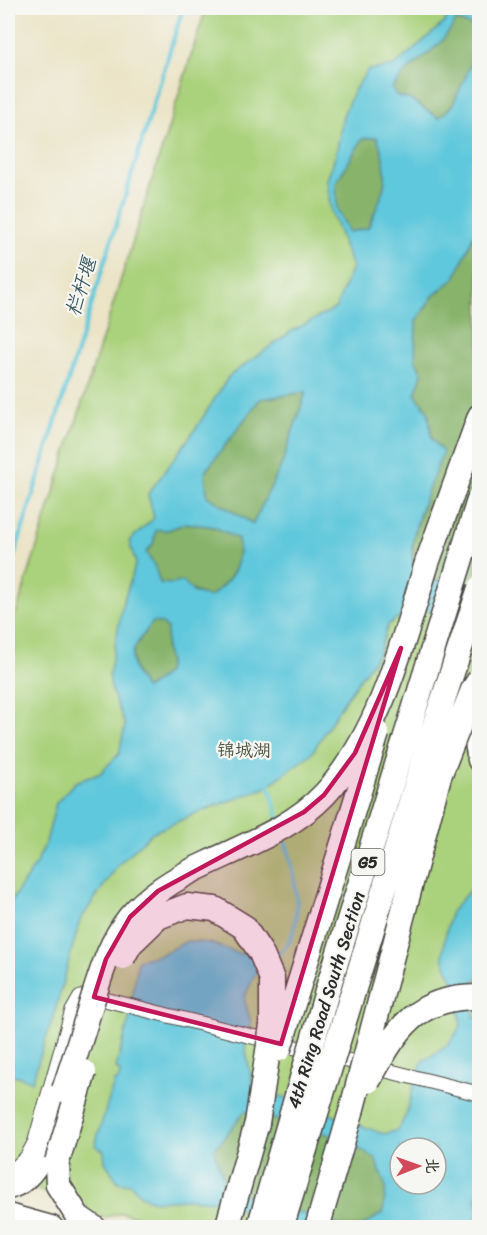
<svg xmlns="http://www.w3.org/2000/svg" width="487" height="1235" viewBox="0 0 487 1235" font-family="Sriracha,'LXGW WenKai TC',sans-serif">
  <rect width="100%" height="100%" fill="#f6f6f2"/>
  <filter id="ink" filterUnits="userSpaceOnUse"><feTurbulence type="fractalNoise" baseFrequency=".0167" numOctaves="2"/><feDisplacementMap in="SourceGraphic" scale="12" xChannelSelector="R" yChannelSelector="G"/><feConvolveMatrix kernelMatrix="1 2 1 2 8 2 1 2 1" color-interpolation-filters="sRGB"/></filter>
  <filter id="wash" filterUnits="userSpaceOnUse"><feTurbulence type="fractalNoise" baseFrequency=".008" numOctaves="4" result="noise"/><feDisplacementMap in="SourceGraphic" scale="24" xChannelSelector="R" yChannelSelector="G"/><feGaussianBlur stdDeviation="1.35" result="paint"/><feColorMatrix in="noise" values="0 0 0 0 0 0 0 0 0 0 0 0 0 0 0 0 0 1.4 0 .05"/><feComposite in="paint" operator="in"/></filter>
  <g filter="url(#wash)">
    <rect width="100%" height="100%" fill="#ebe4c7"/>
    <path fill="#aad17b" stroke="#6a7e53" stroke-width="1.5" fill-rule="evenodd" d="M 206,8 L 479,8 L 479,1227 L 174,1227 L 122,1213 L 102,1218 L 8,1177 L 8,639 ZM 400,1148 L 436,1148 L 436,1184 L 400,1184 Z"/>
    <path fill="#87b36b" stroke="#596f4b" stroke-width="1.5" d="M 457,20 L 479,29 L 479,46 L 469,72 L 453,105 L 439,118 L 411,100 L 397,96 L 392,88 L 406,72 L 441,42 Z
      M 378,137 C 392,179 385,189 368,228 L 349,232 L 337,209 L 336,183 L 362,139 Z
      M 479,223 L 479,588 L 423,578 L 413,562 L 413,540 L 423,506 L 432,439 L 428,411 L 415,394 L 422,374 L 415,358 L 416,321 L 433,296 L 455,277 Z
      M 306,392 L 282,464 L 253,524 L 207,496 L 205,472 L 260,399 Z
      M 186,523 L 215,527 L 238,538 C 242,567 232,579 210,597 L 173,584 L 160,583 L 155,567 L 146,552 L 153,544 L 156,530 L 168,530 Z
      M 153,622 L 161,623 L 167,628 L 166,651 L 169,661 L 167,673 L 146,689 C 123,659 132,649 153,622 Z
      M 245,1111 L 338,1137 L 375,1158 L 386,1187 L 383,1213 L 361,1227 L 344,1227 L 227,1189 L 214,1150 Z"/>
    <path fill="#60c8dc" stroke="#467a84" stroke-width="1.5" fill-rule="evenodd" d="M 449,8 L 479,8 L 479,29 L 457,20 L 441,42 L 406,72 L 392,88 L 397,96 L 411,100 L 439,118 L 453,105 L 479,46 L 479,223 L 455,278 L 433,296 L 416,321 L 415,358 L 422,374 L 415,394 L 428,411 L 432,439 L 443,452 C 434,476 406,537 413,562 C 415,567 420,573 423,578 L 479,588 L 479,625 L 417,608 L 412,608 L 388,625 L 379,653 L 346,698 L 312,753 L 265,788 L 197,813 L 152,833 L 119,864 L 80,920 L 56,1008 L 32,1081 L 8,1073 L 8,906 L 36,864 L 46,842 L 56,803 L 75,782 L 99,774 L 119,754 L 125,725 L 112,692 L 109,675 L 123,603 L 136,563 L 129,541 L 154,518 L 148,494 L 195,430 L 229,376 L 292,331 L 336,308 L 352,267 L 331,211 L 327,180 L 336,154 L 343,116 L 353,92 L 368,70 L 394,66 L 445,22 ZM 377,137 C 392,179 385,188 368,228 L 349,232 L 337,209 L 336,183 L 362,139 ZM 306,392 L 282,464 L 253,524 L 207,496 L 205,472 L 260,399 ZM 186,523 L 215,527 L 238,539 C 242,567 232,579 210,597 L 193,592 L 183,581 L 173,584 L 160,583 L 155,567 L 146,552 L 153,544 L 156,530 L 168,530 ZM 153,622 L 161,623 L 167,628 L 166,651 L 169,661 L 167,673 L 146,689 C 122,659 132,649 153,622 Z
      M 479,879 L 479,977 L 473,982 L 474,1017 L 480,1019 L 480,1191 L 476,1200 C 482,1213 477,1218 468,1227 L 361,1227 L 383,1213 L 386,1187 L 375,1158 L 338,1137 L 245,1111 L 214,1150 L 227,1189 L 344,1227 L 285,1227 L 218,1201 L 187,1199 L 154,1201 L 143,1197 L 130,1184 L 118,1182 L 105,1162 L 104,1151 L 95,1145 L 114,1082 L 119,1079 L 120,1072 L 116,1068 L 129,1020 L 138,960 L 162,954 L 187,941 L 209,943 L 241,954 L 259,951 L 274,961 L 255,975 L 244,998 L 251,1023 L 245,1047 L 253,1086 L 384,1134 L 398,1130 L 406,1115 L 416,1077 L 423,1061 L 449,1044 L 461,1026 L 457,993 L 443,957 L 444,942 L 451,912 ZM 400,1148 L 436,1148 L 436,1184 L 400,1184 Z"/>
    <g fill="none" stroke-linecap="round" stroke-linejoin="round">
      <path stroke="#60c8dc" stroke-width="4" d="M 8,576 L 183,8
        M 268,781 L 279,820
        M 271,958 C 275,956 280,953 283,950 C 307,924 294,865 283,835"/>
    </g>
  </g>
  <g filter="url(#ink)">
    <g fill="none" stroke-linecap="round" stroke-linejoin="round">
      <defs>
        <path id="minor" d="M 8,1175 L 27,1157 L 35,1142 L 72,1012 L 80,998 L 87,995 L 480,1094"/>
        <path id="motorway" d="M 427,563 L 480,416
          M 480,722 L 477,743 L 480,760
          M 57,1162 L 58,1185 L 78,1217 L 94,1228
          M 8,1187 C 43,1179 54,1121 64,1090
          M 8,1216 L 51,1228
          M 227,1228 L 257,1123
          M 317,1228 L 351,1112"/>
      </defs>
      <use href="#minor" stroke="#484742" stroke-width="16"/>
      <use href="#motorway" stroke="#484742" stroke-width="27"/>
      <use href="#minor" stroke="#fff" stroke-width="14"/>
      <use href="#motorway" stroke="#fff" stroke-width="24"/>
      <defs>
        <path id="motorway-bridge" d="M 123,957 L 130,944 L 158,917 L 187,906 L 215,909 L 244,927 L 261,953 L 272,979 L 272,1025 L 257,1123
          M 279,1049 L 377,733
          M 368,1081 C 397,1030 414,996 480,997
          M 64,1090 C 73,1063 82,1035 90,1008 C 100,977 109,943 130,917 C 151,892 179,876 208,863 C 248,844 294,827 325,794 C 381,733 403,641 427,563
          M 351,1112 L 439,776 L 473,690 L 480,679
          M 57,1162 L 84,1072
          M 259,1228 L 328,988 L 480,497
          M 281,1228 L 432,733 L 480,588"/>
      </defs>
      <use href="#motorway-bridge" stroke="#484742" stroke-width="27" stroke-linecap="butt"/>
      <use href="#motorway-bridge" stroke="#fff" stroke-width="24"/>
    </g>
  </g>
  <path fill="#c2185b" fill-opacity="0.2" stroke="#c2185b" stroke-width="4.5" stroke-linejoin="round" d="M 401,648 L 281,1044 L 94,997 L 106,959 L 130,917 L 158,891 L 304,812 L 324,795 L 355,753 Z"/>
  <g text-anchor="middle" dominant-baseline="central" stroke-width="4.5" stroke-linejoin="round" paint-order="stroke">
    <rect fill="#f6f6f2" stroke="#686867" stroke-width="1.5" x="351.5" y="849" width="33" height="26" rx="4.5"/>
    <g font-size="16" font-weight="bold" fill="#2b2b2b">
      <text x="368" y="862">G5</text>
    </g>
    <g font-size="18" fill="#4b543f" stroke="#f6f6f2">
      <text x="244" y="750">锦城湖</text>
    </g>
    <g font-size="18" fill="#2b2b2b" stroke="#f6f6f2">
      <text transform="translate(326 1000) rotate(-73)">4th Ring Road South Section</text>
    </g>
    <g font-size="20" font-style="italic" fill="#3b5a60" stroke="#f6f6f2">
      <text transform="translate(81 287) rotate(-73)">栏杆堰</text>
    </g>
  </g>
  <rect width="487" height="1235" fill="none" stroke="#f6f6f2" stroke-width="30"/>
  <g transform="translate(418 1166) rotate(89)"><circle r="28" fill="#f6f6f2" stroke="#a5a5a2" stroke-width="1.5"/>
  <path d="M0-4.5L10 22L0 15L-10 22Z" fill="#d1495b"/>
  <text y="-9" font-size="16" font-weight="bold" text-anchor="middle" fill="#2b2b2b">北</text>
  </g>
</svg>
